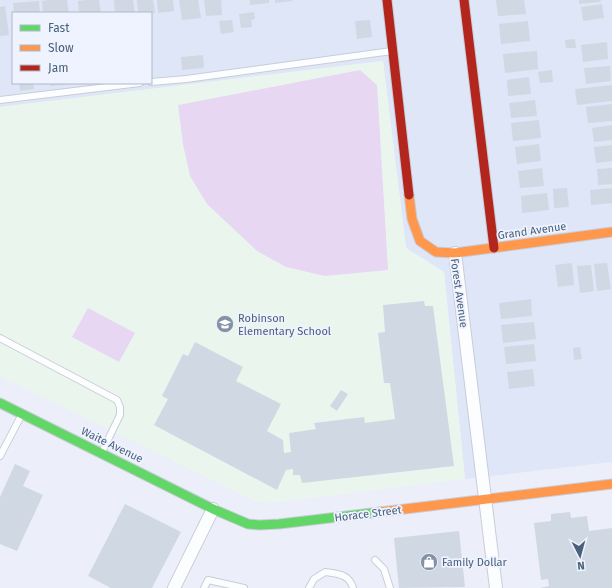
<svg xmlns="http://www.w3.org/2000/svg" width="612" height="588" viewBox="0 0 612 588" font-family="'Fira Sans',sans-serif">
  <rect width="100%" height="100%" fill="#eceff9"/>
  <path fill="#dfe6f7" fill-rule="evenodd" d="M 0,0 L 612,0 L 612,462 L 465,479 L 444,272 L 406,248 L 383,61 L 0,107 ZM 13,13 L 151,13 L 151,83 L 13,83 Z"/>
  <path fill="#eaf6ed" d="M 383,61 L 406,248 L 444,272 L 465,479 L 270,503 L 255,501 L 0,376 L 0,107 Z"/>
  <path fill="#e7d7f2" d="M 360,70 L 377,85 L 388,270 L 325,276 L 286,267 L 257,251 L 207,204 L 190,176 L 183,144 L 178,105 Z
    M 88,308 L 135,333 L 119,362 L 72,337 Z"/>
  <path fill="#d0d8e4" d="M 49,0 L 67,0 L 69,13 L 43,13 L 42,1 Z
    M 87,0 L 99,0 L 101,13 L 79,13 L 78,1 Z
    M 114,0 L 133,0 L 135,13 L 115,13 Z
    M 137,0 L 153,0 L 155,13 L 138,13 Z
    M 157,0 L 173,0 L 174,11 L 158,13 Z
    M 179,0 L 198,0 L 201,18 L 182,20 Z
    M 204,0 L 221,0 L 222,15 L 206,16 Z
    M 250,0 L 269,0 L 269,3 L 250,5 Z
    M 275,0 L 292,0 L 292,1 L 275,3 Z
    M 496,0 L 524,0 L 526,14 L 498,16 Z
    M 579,0 L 600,0 L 601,2 L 579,4 Z
    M 39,1 L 40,13 L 14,13 L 13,3 Z
    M 602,4 L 604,18 L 583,21 L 581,7 Z
    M 5,6 L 9,35 L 0,36 L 0,7 Z
    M 254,12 L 255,19 L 251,20 L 252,27 L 241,28 L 239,14 Z
    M 232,20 L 234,32 L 221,34 L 219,21 Z
    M 370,20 L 372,37 L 357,39 L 355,21 Z
    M 528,21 L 530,41 L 501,44 L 499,24 Z
    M 575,39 L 576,48 L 566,48 L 565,40 Z
    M 607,42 L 608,59 L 583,62 L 581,45 Z
    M 537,51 L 538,69 L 505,73 L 503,54 Z
    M 203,55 L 204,68 L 182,70 L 181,57 Z
    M 610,66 L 611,81 L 586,84 L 584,68 Z
    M 552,70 L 553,82 L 540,83 L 538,72 Z
    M 529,77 L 531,94 L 508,96 L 507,80 Z
    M 19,83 L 33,83 L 34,89 L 20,91 Z
    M 50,83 L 70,83 L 70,84 L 50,86 Z
    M 612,85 L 612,101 L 577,105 L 575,89 Z
    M 535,100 L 537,116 L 511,118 L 509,103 Z
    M 612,104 L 612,121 L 588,123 L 586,107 Z
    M 539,120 L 541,138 L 513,141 L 511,123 Z
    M 612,125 L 612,140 L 594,142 L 592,128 Z
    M 539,144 L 541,161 L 517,164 L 515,147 Z
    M 612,145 L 612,161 L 596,163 L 594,147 Z
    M 542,168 L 544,186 L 520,188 L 518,171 Z
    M 612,168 L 612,184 L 598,185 L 597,169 Z
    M 567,188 L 569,207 L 554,208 L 553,189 Z
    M 612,188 L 612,203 L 591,205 L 590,190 Z
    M 547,193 L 549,210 L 522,213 L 521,196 Z
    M 572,263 L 574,285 L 558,287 L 555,265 Z
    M 607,263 L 611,289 L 597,291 L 594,264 Z
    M 591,265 L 594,291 L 580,293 L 577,266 Z
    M 531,299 L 532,316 L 501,319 L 499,303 Z
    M 424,301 L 425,306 L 433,306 L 454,466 L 302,483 L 300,475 L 293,475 L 293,469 L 286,470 L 277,490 L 154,425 L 168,399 L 162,396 L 183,354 L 188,356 L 195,342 L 243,367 L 236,381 L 281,404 L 267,431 L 283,440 L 284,453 L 291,452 L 289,433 L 316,429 L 314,423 L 364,417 L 365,423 L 395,419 L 390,383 L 384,383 L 378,333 L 385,332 L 383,305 Z
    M 534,322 L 536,339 L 503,343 L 501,325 Z
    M 534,344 L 536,361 L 506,364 L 504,347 Z
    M 580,347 L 582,359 L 574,360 L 573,348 Z
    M 533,369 L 535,386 L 509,389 L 507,372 Z
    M 341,390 L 348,394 L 337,411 L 330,406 Z
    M 15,464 L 30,471 L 23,486 L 43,495 L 17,551 L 0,544 L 0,497 Z
    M 125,504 L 181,532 L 152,588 L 111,588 L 88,576 Z
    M 570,512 L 571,518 L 587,516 L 589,531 L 612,528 L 612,588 L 540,588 L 549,586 L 548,579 L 541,580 L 534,523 L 551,521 L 551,514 Z
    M 459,531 L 465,587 L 399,588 L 394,538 Z"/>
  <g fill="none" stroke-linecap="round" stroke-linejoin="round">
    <defs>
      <path id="lane" d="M 151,82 L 186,79 L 392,51
        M 0,100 L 140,83
        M 0,338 L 117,400 L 120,407 L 120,415 L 102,452
        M 0,456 L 21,416
        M 375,560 L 384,569 L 390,588
        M 204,588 L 208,580 L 244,588
        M 309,588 L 314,579 L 325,572 C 338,574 349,574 353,588"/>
      <path id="street" d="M 455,253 L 496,588
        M 174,588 L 213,509"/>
      <path id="fast" d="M 0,403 L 213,509 L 248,524 L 259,525 L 279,524 L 380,512"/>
      <path id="slow" d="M 409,195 L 412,219 L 420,241 L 436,252 L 455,253 L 612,232
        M 380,512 L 612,484"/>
      <path id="jam" d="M 387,0 L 409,195
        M 464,0 L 494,248"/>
    </defs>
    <use href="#lane" stroke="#c9cdd7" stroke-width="8"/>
    <use href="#street" stroke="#c9cdd7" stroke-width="14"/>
    <use href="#fast" stroke="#c9cdd8" stroke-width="11"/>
    <use href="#slow" stroke="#c9cdd8" stroke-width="11"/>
    <use href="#jam" stroke="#c9cdd8" stroke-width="11"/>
    <use href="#lane" stroke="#fcfdfe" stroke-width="6"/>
    <use href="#street" stroke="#fcfdfe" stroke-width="12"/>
    <use href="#fast" stroke="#63d668" stroke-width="9"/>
    <use href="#slow" stroke="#ff974d" stroke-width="9"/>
    <use href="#jam" stroke="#b3261e" stroke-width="9"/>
  </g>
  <defs>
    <symbol id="school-disc" viewBox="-11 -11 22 22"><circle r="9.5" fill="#8293a6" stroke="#eff3ff"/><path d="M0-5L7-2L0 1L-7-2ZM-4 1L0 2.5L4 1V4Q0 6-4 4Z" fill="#fff"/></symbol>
    <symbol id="shop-disc" viewBox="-11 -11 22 22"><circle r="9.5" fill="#8293a6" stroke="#eff3ff"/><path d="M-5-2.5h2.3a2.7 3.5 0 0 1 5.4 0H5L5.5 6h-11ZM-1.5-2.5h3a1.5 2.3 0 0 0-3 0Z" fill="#fff"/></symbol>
  </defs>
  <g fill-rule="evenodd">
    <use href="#school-disc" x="215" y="314" width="20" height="20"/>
    <use href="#shop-disc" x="419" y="552" width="20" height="20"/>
  </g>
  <g text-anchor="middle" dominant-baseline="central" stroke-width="3.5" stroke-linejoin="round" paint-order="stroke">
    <g font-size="11" fill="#49617a" stroke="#eff3ff">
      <text transform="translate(532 231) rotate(-8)">Grand Avenue</text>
      <text transform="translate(459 293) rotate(82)">Forest Avenue</text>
      <text transform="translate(112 445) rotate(26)">Waite Avenue</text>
      <text transform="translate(368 514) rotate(-7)">Horace Street</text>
    </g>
    <g font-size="11" fill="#49617a" stroke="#eff3ff" text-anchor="start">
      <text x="238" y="318">Robinson<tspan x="238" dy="13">Elementary School</tspan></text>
      <text x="442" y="562">Family Dollar</text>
    </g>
  </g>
  <rect x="12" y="12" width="140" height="72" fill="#eff3ff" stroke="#adb9ca"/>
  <rect x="20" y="25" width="20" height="6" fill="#63d668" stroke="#adb9ca"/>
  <text x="48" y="32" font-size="12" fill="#49617a">Fast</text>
  <rect x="20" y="45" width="20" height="6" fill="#ff974d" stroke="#adb9ca"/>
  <text x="48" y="52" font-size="12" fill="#49617a">Slow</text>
  <rect x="20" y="65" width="20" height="6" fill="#b3261e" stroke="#adb9ca"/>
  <text x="48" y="72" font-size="12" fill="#49617a">Jam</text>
  <g transform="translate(580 556) rotate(174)" stroke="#eff3ff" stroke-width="3" paint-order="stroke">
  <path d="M0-3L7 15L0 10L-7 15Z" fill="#49617a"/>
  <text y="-6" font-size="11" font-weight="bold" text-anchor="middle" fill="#49617a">N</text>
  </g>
</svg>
